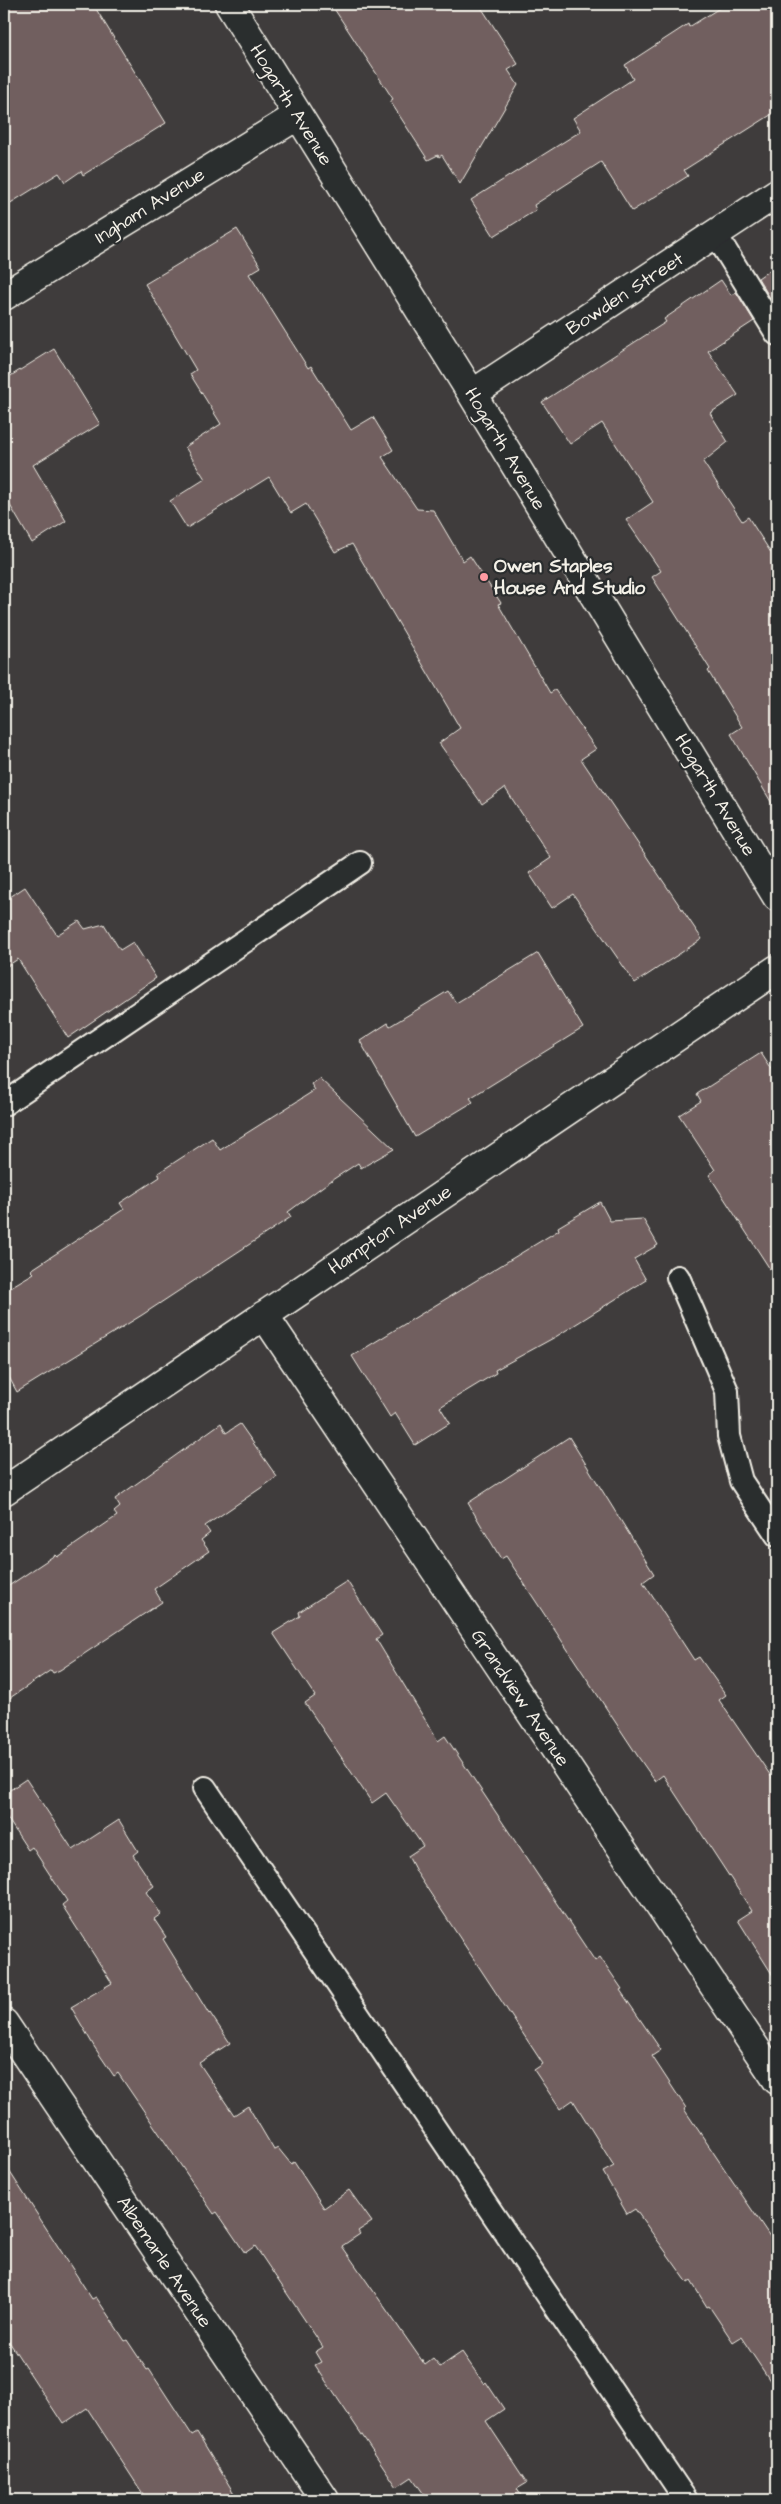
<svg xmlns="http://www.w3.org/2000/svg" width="781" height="2504" viewBox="0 0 781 2504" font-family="'Architects Daughter',sans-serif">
  <rect width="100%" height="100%" fill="#3f3c3c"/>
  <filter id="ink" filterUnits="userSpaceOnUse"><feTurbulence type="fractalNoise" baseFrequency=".02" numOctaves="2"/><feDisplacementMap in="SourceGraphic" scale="10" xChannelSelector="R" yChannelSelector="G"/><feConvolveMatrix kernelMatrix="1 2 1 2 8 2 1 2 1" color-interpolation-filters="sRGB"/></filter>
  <g filter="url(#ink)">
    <path fill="#715e5e" stroke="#f4f1e8" d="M 4,4 L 93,4 L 166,123 L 83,175 L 81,171 L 65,182 L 59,173 L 4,207 Z
      M 331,4 L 479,4 L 518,64 L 508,70 L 518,85 L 460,184 L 442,155 L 439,157 L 438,155 L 428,160 L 390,101 L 393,99 Z
      M 726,4 L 777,4 L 777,111 L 684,170 L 688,176 L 632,211 L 601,162 L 534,205 L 536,210 L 494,236 L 471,200 L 581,131 L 573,118 L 633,79 L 625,65 L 688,24 L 689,27 Z
      M 237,229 L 261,267 L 249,274 L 308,368 L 311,366 L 351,430 L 373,417 L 393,450 L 382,457 L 417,509 L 433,510 L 463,561 L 470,556 L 501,603 L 498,604 L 550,693 L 555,690 L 596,749 L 581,759 L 702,939 L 635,983 L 573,894 L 552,908 L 529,873 L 551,858 L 505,788 L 482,804 L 439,743 L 460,728 L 352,544 L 335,552 L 306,504 L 291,513 L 269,477 L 187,528 L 170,501 L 205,479 L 185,447 L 221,424 L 190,374 L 196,370 L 145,284 Z
      M 777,265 L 777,305 L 775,306 L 758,278 Z
      M 721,280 L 731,295 L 736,292 L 754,321 L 708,351 L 738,395 L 710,413 L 728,442 L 703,462 L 742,521 L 748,517 L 777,562 L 777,812 L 731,734 L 742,727 L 708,671 L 710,669 L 652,577 L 661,571 L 626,520 L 653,502 L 602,423 L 570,444 L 542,402 L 666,322 L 664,319 Z
      M 54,349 L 100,424 L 33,465 L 66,521 L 32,543 L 4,495 L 4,380 Z
      M 25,887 L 57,935 L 79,921 L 85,929 L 104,924 L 120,950 L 133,942 L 156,978 L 68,1038 L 18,959 L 4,968 L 4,901 Z
      M 538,953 L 583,1028 L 470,1098 L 473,1102 L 415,1137 L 360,1041 L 388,1023 L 390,1026 L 448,991 L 456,1003 Z
      M 761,1053 L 777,1078 L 777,1280 L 709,1175 L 715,1170 L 679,1115 L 701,1101 L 697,1094 Z
      M 319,1078 L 394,1149 L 361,1168 L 358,1163 L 326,1184 L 288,1212 L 291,1217 L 142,1315 L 17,1392 L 4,1368 L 4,1291 L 34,1273 L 31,1270 L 124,1209 L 120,1203 L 160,1177 L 158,1173 L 212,1138 L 220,1150 L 315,1090 L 311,1084 Z
      M 600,1202 L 610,1221 L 643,1219 L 658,1245 L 634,1259 L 646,1280 L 557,1336 L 495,1370 L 496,1373 L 440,1407 L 450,1423 L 415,1445 L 395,1413 L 390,1417 L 352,1356 L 559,1230 L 558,1227 Z
      M 221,1423 L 226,1433 L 240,1424 L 277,1477 L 205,1526 L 210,1533 L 201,1540 L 209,1551 L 154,1589 L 162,1602 L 60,1670 L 53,1673 L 51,1670 L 4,1702 L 4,1589 L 55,1555 L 57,1557 L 117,1516 L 114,1512 L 120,1507 L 115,1499 Z
      M 569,1437 L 654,1574 L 643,1582 L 694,1660 L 699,1657 L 726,1695 L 719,1700 L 777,1785 L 777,1982 L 738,1920 L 752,1911 L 663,1775 L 655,1781 L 639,1758 L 506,1556 L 501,1559 L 468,1503 Z
      M 347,1581 L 382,1635 L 376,1639 L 438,1741 L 445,1736 L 595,1961 L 600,1957 L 622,1989 L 620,1990 L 661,2050 L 652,2056 L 686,2108 L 684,2109 L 777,2247 L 777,2391 L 741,2337 L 733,2342 L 709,2306 L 707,2307 L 691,2281 L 688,2283 L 635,2209 L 627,2214 L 603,2172 L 614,2166 L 573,2100 L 560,2109 L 534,2070 L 543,2064 L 417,1873 L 408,1856 L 423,1846 L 386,1793 L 372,1803 L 305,1703 L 315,1696 L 273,1633 L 300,1616 L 299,1612 Z
      M 26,1779 L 73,1850 L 119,1820 L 138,1851 L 133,1855 L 154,1886 L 146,1892 L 161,1914 L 154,1919 L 166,1937 L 163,1939 L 209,2014 L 210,2013 L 230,2043 L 199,2063 L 234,2115 L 248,2106 L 274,2150 L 278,2148 L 291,2164 L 294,2162 L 324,2208 L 349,2190 L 372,2222 L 358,2231 L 360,2234 L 342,2246 L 425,2365 L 433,2359 L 440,2367 L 462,2352 L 484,2384 L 486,2382 L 504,2409 L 486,2421 L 527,2483 L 517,2489 L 524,2500 L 428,2500 L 412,2477 L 397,2487 L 315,2365 L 321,2362 L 315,2352 L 323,2347 L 255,2246 L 245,2253 L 217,2212 L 214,2214 L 118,2073 L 114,2076 L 95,2048 L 71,2007 L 112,1983 L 62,1905 L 67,1901 L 32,1847 L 28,1850 L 4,1813 L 4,1794 Z
      M 4,2163 L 92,2299 L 96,2297 L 125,2341 L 127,2340 L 147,2370 L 149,2369 L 192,2435 L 197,2432 L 238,2500 L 147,2500 L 87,2408 L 63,2424 L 4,2334 Z"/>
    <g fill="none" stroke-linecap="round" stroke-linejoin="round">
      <defs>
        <path id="lane" d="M 716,235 L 777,334
          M 4,1104 L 360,863
          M 678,1277 L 727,1391 L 729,1436 L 741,1481 L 777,1535
          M 205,1788 L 686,2500"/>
        <path id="street" d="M 229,4 L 472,394 L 777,897
          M 4,296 L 297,116
          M 472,394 L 777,193
          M 264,1315 L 777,2080
          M 4,1491 L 777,969
          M 4,2023 L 325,2500"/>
      </defs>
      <use href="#lane" stroke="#f4f1e8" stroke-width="26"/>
      <use href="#street" stroke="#f4f1e8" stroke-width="31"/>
      <use href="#lane" stroke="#2a2d2e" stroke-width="22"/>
      <use href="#street" stroke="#2a2d2e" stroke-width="28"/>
    </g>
  </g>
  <circle fill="#ff9aa2" stroke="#2a2d2e" stroke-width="2" cx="484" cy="577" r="5"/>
  <g text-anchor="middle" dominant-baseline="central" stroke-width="4.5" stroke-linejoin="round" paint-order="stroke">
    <g font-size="19" fill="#f4f1e8" stroke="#2a2d2e">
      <text transform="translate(291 105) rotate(58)">Hogarth Avenue</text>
      <text transform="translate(150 206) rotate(-32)">Ingham Avenue</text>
      <text transform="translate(625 294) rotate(-33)">Bowden Street</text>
      <text transform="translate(505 449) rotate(59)">Hogarth Avenue</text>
      <text transform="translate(715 795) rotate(59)">Hogarth Avenue</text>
      <text transform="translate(390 1230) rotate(-34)">Hampton Avenue</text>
      <text transform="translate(520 1698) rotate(56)">Grandview Avenue</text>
      <text transform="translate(164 2262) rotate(56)">Albemarle Avenue</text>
    </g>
    <g font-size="19" font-weight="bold" fill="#f4f1e8" stroke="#2a2d2e" text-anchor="start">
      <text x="494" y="566">Owen Staples<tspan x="494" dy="22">House And Studio</tspan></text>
    </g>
  </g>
  <rect width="781" height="2504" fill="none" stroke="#2a2d2e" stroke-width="20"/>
  <rect x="10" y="10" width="761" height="2484" fill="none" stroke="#f4f1e8" stroke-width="2" filter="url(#ink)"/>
</svg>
